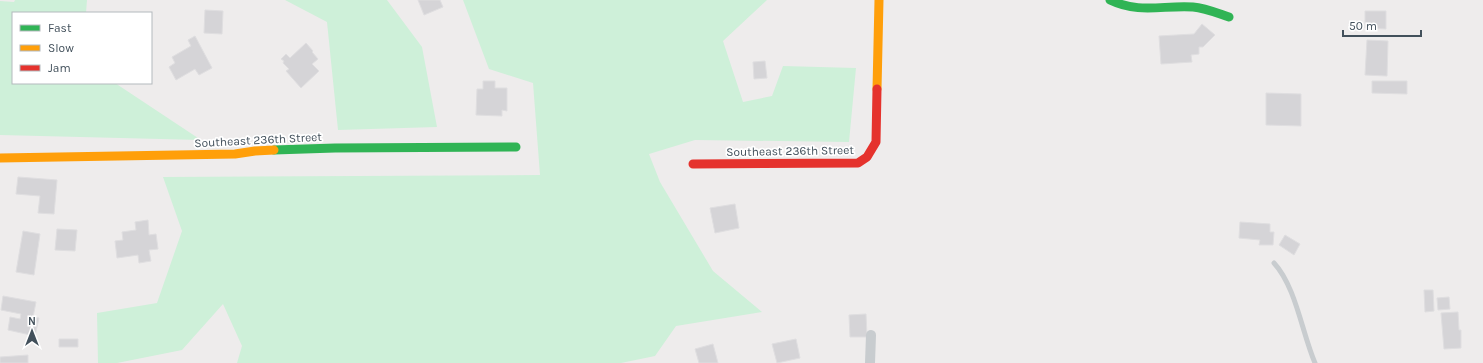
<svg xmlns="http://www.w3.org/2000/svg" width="1483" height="363" viewBox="0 0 1483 363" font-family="Karla,sans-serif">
  <rect width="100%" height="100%" fill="#eeecec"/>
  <path fill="#cef0d9" d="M 15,0 L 87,0 L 86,13 L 13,13 L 13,83 L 115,83 L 201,140 L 0,135 L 0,1 L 14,2 Z
    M 285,0 L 387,0 L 422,47 L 437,127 L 338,130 L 327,22 Z
    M 463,0 L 767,0 L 723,41 L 743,102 L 772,96 L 783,66 L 856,68 L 849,142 L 695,140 L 649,154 L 660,182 L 713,271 L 762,312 L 676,326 L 655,356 L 621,363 L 237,363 L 242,346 L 223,304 L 182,350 L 117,363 L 98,363 L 97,313 L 157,303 L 182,231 L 163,177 L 540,175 L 533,83 L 489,69 Z"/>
  <path fill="#d5d4d7" stroke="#dfdee0" d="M 418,0 L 440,0 L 443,7 L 424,15 Z
    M 205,10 L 223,11 L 222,34 L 204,33 Z
    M 1365,11 L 1386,11 L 1386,29 L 1365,28 Z
    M 1202,24 L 1215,35 L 1203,47 L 1199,47 L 1199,54 L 1191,55 L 1192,62 L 1161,64 L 1159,36 L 1194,34 Z
    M 195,36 L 212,68 L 199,75 L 195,69 L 176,80 L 169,67 L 175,63 L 172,57 L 191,46 L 188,40 Z
    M 1367,40 L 1388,41 L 1387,76 L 1365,75 Z
    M 306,43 L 313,51 L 312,52 L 318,59 L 312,64 L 319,71 L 301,88 L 286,71 L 289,69 L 283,63 L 284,61 L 281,59 L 286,54 L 290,58 Z
    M 765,61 L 767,78 L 754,79 L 753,62 Z
    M 483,81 L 495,81 L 495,88 L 507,88 L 507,111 L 502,110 L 502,116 L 476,115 L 477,89 L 483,89 Z
    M 1372,81 L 1407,81 L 1407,94 L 1372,93 Z
    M 1266,93 L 1301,94 L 1301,126 L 1266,125 Z
    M 18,177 L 57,180 L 54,214 L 38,213 L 40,196 L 16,194 Z
    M 735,204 L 739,228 L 715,233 L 710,208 Z
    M 148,220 L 149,235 L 156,234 L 158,249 L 149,250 L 151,261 L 139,263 L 138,255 L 117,258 L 115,241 L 123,240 L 122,232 L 136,230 L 135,222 Z
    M 1240,222 L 1270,224 L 1270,232 L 1274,232 L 1273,245 L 1259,245 L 1260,240 L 1239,238 Z
    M 57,229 L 77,230 L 75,251 L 55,250 Z
    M 23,231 L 40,234 L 34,275 L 16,272 Z
    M 1285,235 L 1300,244 L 1294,255 L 1279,245 Z
    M 1424,290 L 1433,290 L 1434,311 L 1425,312 Z
    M 3,296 L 36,302 L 33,317 L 39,318 L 35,336 L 8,330 L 10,317 L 20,319 L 21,314 L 1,310 Z
    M 1449,297 L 1450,309 L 1438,310 L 1437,298 Z
    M 1458,312 L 1459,330 L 1461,330 L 1461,348 L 1444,349 L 1441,313 Z
    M 866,314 L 867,337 L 850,337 L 849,315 Z
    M 59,339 L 78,339 L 78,347 L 59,347 Z
    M 796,339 L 800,358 L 777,363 L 772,344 Z
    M 713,344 L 718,363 L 699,363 L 695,349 Z
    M 28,355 L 28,363 L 0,363 L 0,357 Z"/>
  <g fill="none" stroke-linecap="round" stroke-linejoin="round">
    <path stroke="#c8cccf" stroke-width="5" d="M 1274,263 C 1296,287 1302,333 1315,363"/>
    <path stroke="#c8cccf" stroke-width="10" d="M 870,363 L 871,335"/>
    <path stroke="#30b455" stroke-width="9" d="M 1110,0 C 1139,14 1163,5 1193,7 C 1205,8 1217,13 1229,17
      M 274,150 L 335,148 L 516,147"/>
    <path stroke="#ff9f0a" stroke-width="9" d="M 877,89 L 879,0
      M 0,158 L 235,154 L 255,151 L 274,150"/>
    <path stroke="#e5322d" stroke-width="9" d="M 693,164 L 858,163 L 867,157 L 876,142 L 877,89"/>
  </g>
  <g text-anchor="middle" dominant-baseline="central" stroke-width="3.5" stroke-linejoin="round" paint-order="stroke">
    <g font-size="12" fill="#42505b" stroke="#fff">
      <text transform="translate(258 140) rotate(-3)">Southeast 236th Street</text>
      <text transform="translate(790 151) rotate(-1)">Southeast 236th Street</text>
    </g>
  </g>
  <rect x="12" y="12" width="140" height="72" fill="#ffffff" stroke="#b3b9bd"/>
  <rect x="20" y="25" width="20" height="6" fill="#30b455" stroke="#b3b9bd"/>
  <text x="48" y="32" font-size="12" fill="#42505b">Fast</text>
  <rect x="20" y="45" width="20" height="6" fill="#ff9f0a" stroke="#b3b9bd"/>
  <text x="48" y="52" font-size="12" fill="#42505b">Slow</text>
  <rect x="20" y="65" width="20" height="6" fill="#e5322d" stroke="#b3b9bd"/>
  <text x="48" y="72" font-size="12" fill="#42505b">Jam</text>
  <g transform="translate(32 331)" stroke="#ffffff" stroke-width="3" paint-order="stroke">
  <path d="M0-3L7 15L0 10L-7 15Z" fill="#42505b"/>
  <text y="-6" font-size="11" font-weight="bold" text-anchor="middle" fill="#42505b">N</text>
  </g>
  <path d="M1343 30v6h78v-6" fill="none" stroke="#42505b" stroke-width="2"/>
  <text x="1349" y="30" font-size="12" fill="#42505b" stroke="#ffffff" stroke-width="3" paint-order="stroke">50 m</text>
</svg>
